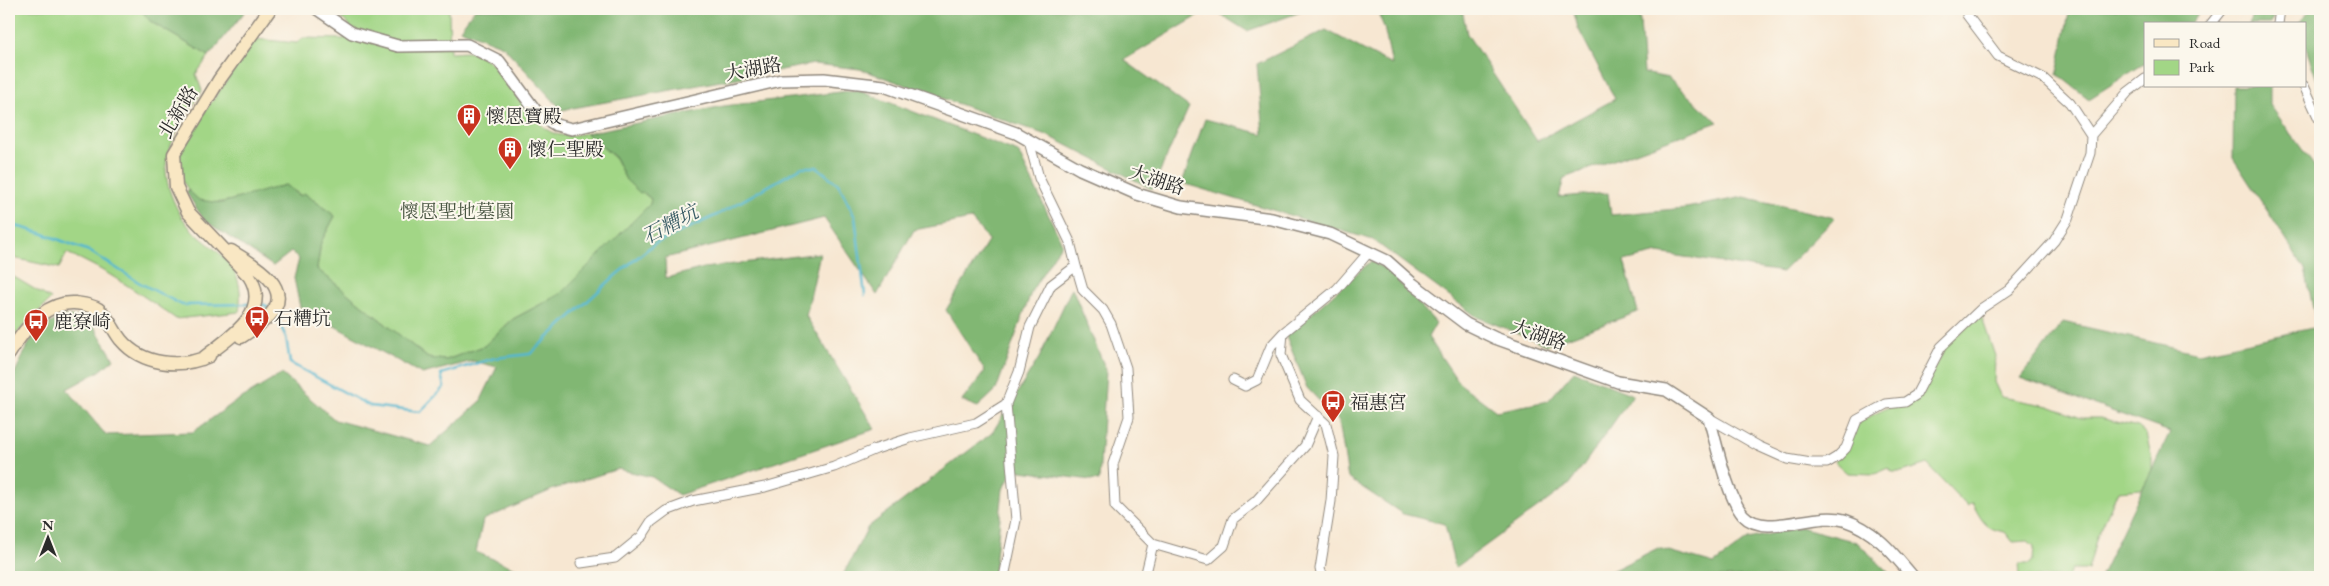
<svg xmlns="http://www.w3.org/2000/svg" width="2329" height="586" viewBox="0 0 2329 586" font-family="'EB Garamond','Noto Serif TC',serif">
  <rect width="100%" height="100%" fill="#fbf7ec"/>
  <filter id="ink" filterUnits="userSpaceOnUse"><feTurbulence type="fractalNoise" baseFrequency=".02" numOctaves="2"/><feDisplacementMap in="SourceGraphic" scale="10" xChannelSelector="R" yChannelSelector="G"/><feConvolveMatrix kernelMatrix="1 2 1 2 8 2 1 2 1" color-interpolation-filters="sRGB"/></filter>
  <filter id="wash" filterUnits="userSpaceOnUse"><feTurbulence type="fractalNoise" baseFrequency=".0096" numOctaves="4" result="noise"/><feDisplacementMap in="SourceGraphic" scale="20" xChannelSelector="R" yChannelSelector="G"/><feGaussianBlur stdDeviation="1.12" result="paint"/><feColorMatrix in="noise" values="0 0 0 0 0 0 0 0 0 0 0 0 0 0 0 0 0 1.4 0 .05"/><feComposite in="paint" operator="in"/></filter>
  <g filter="url(#wash)">
    <rect width="100%" height="100%" fill="#f7e7d2"/>
    <path fill="#a2d686" stroke="#668058" d="M 9,9 L 140,9 L 151,22 L 209,56 L 196,74 L 202,91 C 189,112 172,134 167,159 C 162,180 176,213 191,229 C 203,242 230,257 236,275 C 241,287 241,299 239,312 L 176,319 C 141,294 107,270 67,253 L 59,268 L 9,257 Z
      M 329,9 L 449,10 L 450,53 C 457,53 467,51 474,53 C 512,67 526,125 556,134 C 566,137 576,135 586,133 L 615,158 L 626,180 L 651,199 L 650,204 L 560,294 L 513,319 L 484,346 L 446,360 L 428,358 L 317,269 L 321,242 L 335,216 L 304,193 L 302,196 L 285,185 C 267,190 213,211 197,199 C 187,191 181,178 175,167 L 182,144 L 256,39 L 297,43 L 303,38 L 344,39 L 350,25 Z
      M 9,274 L 51,299 L 15,335 L 9,346 Z
      M 1981,315 L 1995,356 L 1994,382 L 2001,397 L 2049,406 L 2081,418 L 2100,418 L 2138,427 L 2146,434 L 2152,459 L 2152,475 L 2141,489 L 2118,491 L 2097,537 L 2088,570 L 2071,570 L 2068,577 L 2020,577 L 2019,564 L 2030,564 L 2033,560 L 2034,546 L 2028,541 L 2013,542 L 2005,532 C 1984,529 1982,520 1972,503 L 1967,506 L 1927,464 L 1902,472 L 1892,472 L 1889,468 L 1875,474 L 1847,473 L 1835,462 L 1860,421 L 1889,407 L 1907,406 L 1918,397 L 1949,342 Z"/>
    <path fill="#81b773" stroke="#56714f" d="M 140,9 L 247,9 L 209,56 L 151,22 Z
      M 475,9 L 1210,9 L 1124,60 L 1189,107 L 1152,189 L 1049,136 L 860,69 L 814,64 L 562,110 L 503,46 L 460,29 Z
      M 1212,9 L 1309,9 L 1247,31 Z
      M 1376,9 L 1462,9 L 1467,34 L 1537,141 L 1615,99 L 1578,28 L 1573,9 L 1639,9 L 1644,73 L 1668,78 L 1718,122 L 1564,178 L 1559,197 L 1608,193 L 1611,215 L 1686,208 L 1744,197 L 1835,218 L 1782,272 L 1658,253 L 1624,261 L 1638,312 L 1547,345 L 1477,317 L 1373,240 L 1182,183 L 1205,119 L 1263,134 L 1257,64 L 1326,30 L 1392,65 L 1384,27 Z
      M 2057,9 L 2201,9 L 2191,24 L 2145,24 L 2145,63 L 2089,99 L 2057,74 L 2069,13 Z
      M 2256,9 L 2277,9 L 2270,24 L 2249,24 Z
      M 2311,9 L 2320,9 L 2320,89 L 2305,45 L 2305,24 L 2298,24 Z
      M 2234,86 L 2270,86 L 2270,105 L 2320,174 L 2320,577 L 2100,577 L 2170,432 L 2020,378 L 2063,322 L 2199,353 L 2317,327 L 2305,269 L 2233,158 Z
      M 857,90 L 1018,152 L 1062,243 L 1032,290 L 996,390 L 978,407 L 962,401 L 985,371 L 946,310 L 989,240 L 971,219 L 914,230 L 877,295 L 824,218 L 665,258 L 666,278 L 704,268 L 820,253 L 806,316 L 875,429 L 679,495 L 652,477 L 618,469 L 554,489 L 483,520 L 476,552 L 537,577 L 9,577 L 9,385 L 30,341 L 43,327 L 64,316 L 89,318 L 114,359 L 100,371 L 67,389 L 106,435 L 193,432 L 232,404 L 282,374 L 335,420 L 430,446 L 480,402 L 497,367 L 473,361 L 422,374 L 300,307 L 294,278 L 299,259 L 291,252 L 273,266 L 204,220 L 186,192 L 188,190 L 199,200 L 221,203 L 285,185 L 301,196 L 304,193 L 335,216 L 321,242 L 317,269 L 428,358 L 446,360 L 484,346 L 513,319 L 560,294 L 650,204 L 651,199 L 644,193 L 640,193 L 626,180 L 615,157 L 586,133 L 724,106 Z
      M 1371,261 L 1390,272 L 1436,323 L 1428,337 L 1459,383 L 1496,411 L 1548,401 L 1574,371 L 1633,395 L 1570,484 L 1455,568 L 1445,524 L 1403,514 L 1348,478 L 1339,421 L 1307,388 L 1286,336 Z
      M 1072,288 L 1106,370 L 1099,481 L 1014,470 L 1003,489 L 994,575 L 990,577 L 842,577 L 868,527 L 992,433 L 1039,358 Z
      M 1800,527 L 1857,542 L 1893,577 L 1599,577 L 1658,548 L 1714,564 L 1748,539 Z"/>
    <g fill="none" stroke-linecap="round" stroke-linejoin="round">
      <path stroke="#52b7d0" stroke-width="2.5" d="M 9,224 L 41,233 L 89,251 L 140,283 L 182,305 L 251,304
        M 259,304 L 265,305 L 269,309
        M 275,315 L 286,337 L 290,363 L 370,406 L 420,412 L 444,387 L 441,374 L 495,358 L 530,354 L 616,275 L 654,244 L 717,215 L 802,167 L 817,167 L 839,185 L 855,217 L 865,295"/>
    </g>
  </g>
  <g filter="url(#ink)">
    <g fill="none" stroke-linecap="round" stroke-linejoin="round">
      <defs>
        <path id="minor" d="M 1967,15 L 1998,56 L 2043,78 L 2070,103 L 2091,135
          M 2211,24 L 2223,9
          M 2278,24 L 2280,9
          M 2304,86 L 2320,121
          M 1076,266 L 1083,290 L 1103,310 L 1111,324 L 1126,368 L 1129,417 L 1113,464 L 1115,506 L 1153,544 L 1208,560 L 1224,546 L 1233,519 L 1256,501 L 1305,446 L 1318,416
          M 1233,380 L 1245,386 L 1257,380 L 1271,346 L 1283,333
          M 1709,418 L 1758,446 L 1787,459 L 1811,463 L 1827,463 L 1837,457 L 1846,448 L 1857,420 L 1886,404 L 1905,402 L 1916,395 L 1941,347 L 1982,308 L 2009,290 L 2054,241 L 2068,219 L 2090,153 L 2091,135 L 2128,92 L 2145,79
          M 581,563 L 615,558 L 642,536 L 651,522 L 666,511 L 693,501 L 765,487 L 834,467 L 876,449 L 910,438 L 976,423 L 1006,404 L 1019,372 L 1030,327 L 1051,285 L 1076,266 L 1070,242 L 1039,178 L 1029,141
          M 1004,577 L 1016,520 L 1006,404
          M 1145,577 L 1153,544
          M 1323,577 L 1320,569 L 1331,501 L 1334,456 L 1326,424 L 1300,400 L 1281,355 L 1283,333 L 1337,289 L 1369,252"/>
        <path id="tertiary" d="M 317,9 L 352,33 L 398,46 L 467,45 L 499,61 L 538,114 L 556,125 L 572,129 L 781,80 L 824,79 L 884,86 L 1016,133 L 1080,169 L 1137,194 L 1181,207 L 1272,219 L 1330,234 L 1387,261 L 1413,284 L 1466,324 L 1495,338 L 1618,382 L 1666,390 L 1709,418 C 1716,442 1727,496 1743,515 C 1765,539 1816,511 1844,520 C 1875,530 1893,553 1913,577"/>
        <path id="secondary" d="M 231,251 C 251,263 297,288 269,316 C 261,324 250,331 241,337
          M 9,354 C 23,330 45,301 75,303 C 82,304 92,305 98,309 C 108,316 113,330 121,340 C 142,365 180,369 209,356
          M 202,359 C 227,339 273,313 249,276 L 188,212 L 176,187 L 174,154 L 219,80 L 270,9"/>
      </defs>
      <use href="#minor" stroke="#91897e" stroke-width="11"/>
      <use href="#tertiary" stroke="#91897e" stroke-width="14"/>
      <use href="#secondary" stroke="#91897e" stroke-width="15"/>
      <use href="#minor" stroke="#fff" stroke-width="9"/>
      <use href="#tertiary" stroke="#fff" stroke-width="11"/>
      <use href="#secondary" stroke="#f9e7c3" stroke-width="12"/>
    </g>
  </g>
  <defs>
    <symbol id="building-pin" viewBox="-11 -11 22 30"><path d="M0 17L-7.5 6A9.5 9.5 0 1 1 7.5 6Z" fill="#c8321e" stroke="#fbf7ec"/><path d="M-4-6H4V6H1V3H-1V6H-4ZM-2.5-4.3h1.7v1.8h-1.7ZM.8-4.3h1.7v1.8H.8ZM-2.5-1h1.7V.8h-1.7ZM.8-1h1.7V.8H.8Z" fill="#fff"/></symbol>
    <symbol id="bus-pin" viewBox="-11 -11 22 30"><path d="M0 17L-7.5 6A9.5 9.5 0 1 1 7.5 6Z" fill="#c8321e" stroke="#fbf7ec"/><path d="M-5-6H5V4H4V6H2V4H-2V6H-4V4H-5ZM-3.5-4V0h7V-4ZM-3.5 1.2v1.5H-2V1.2ZM2 1.2v1.5H3.5V1.2Z" fill="#fff"/></symbol>
  </defs>
  <g fill-rule="evenodd">
    <use href="#building-pin" x="455" y="102" width="28" height="38"/>
    <use href="#building-pin" x="496" y="135" width="28" height="38"/>
    <use href="#bus-pin" x="243" y="304" width="28" height="38"/>
    <use href="#bus-pin" x="22" y="307" width="28" height="38"/>
    <use href="#bus-pin" x="1319" y="388" width="28" height="38"/>
  </g>
  <g text-anchor="middle" dominant-baseline="central" stroke-width="4" stroke-linejoin="round" paint-order="stroke">
    <g font-size="19" fill="#2b2b2b" stroke="#fbf7ec">
      <text transform="translate(753 69) rotate(-10)">大湖路</text>
      <text transform="translate(178 112) rotate(-59)">北新路</text>
      <text transform="translate(1157 180) rotate(18)">大湖路</text>
      <text transform="translate(1539 335) rotate(19)">大湖路</text>
    </g>
    <g font-size="19" fill="#2b2b2b" stroke="#fbf7ec" text-anchor="start">
      <text x="486" y="116">懷恩寶殿</text>
      <text x="528" y="149">懷仁聖殿</text>
      <text x="274" y="318">石糟坑</text>
      <text x="54" y="321">鹿寮崎</text>
      <text x="1350" y="402">福惠宮</text>
    </g>
    <g font-size="19" fill="#495642" stroke="#fbf7ec">
      <text x="457" y="211">懷恩聖地墓園</text>
    </g>
    <g font-size="20" font-style="italic" fill="#395c65" stroke="#fbf7ec">
      <text transform="translate(670 224) rotate(-28)">石糟坑</text>
    </g>
  </g>
  <rect width="2329" height="586" fill="none" stroke="#fbf7ec" stroke-width="30"/>
  <rect x="2144" y="22" width="162" height="65" fill="#fbf7ec" stroke="#a8a59f"/>
  <rect x="2154" y="39" width="25" height="8" fill="#f9e7c3" stroke="#a8a59f"/>
  <text x="2189" y="48" font-size="15" fill="#2b2b2b">Road</text>
  <rect x="2154" y="60" width="25" height="15" fill="#a2d686" stroke="#a8a59f"/>
  <text x="2189" y="72" font-size="15" fill="#2b2b2b">Park</text>
  <g transform="translate(48 538)" stroke="#fbf7ec" stroke-width="4" paint-order="stroke">
  <path d="M0-4L9 19L0 12L-9 19Z" fill="#2b2b2b"/>
  <text y="-8" font-size="14" font-weight="bold" text-anchor="middle" fill="#2b2b2b">N</text>
  </g>
</svg>
